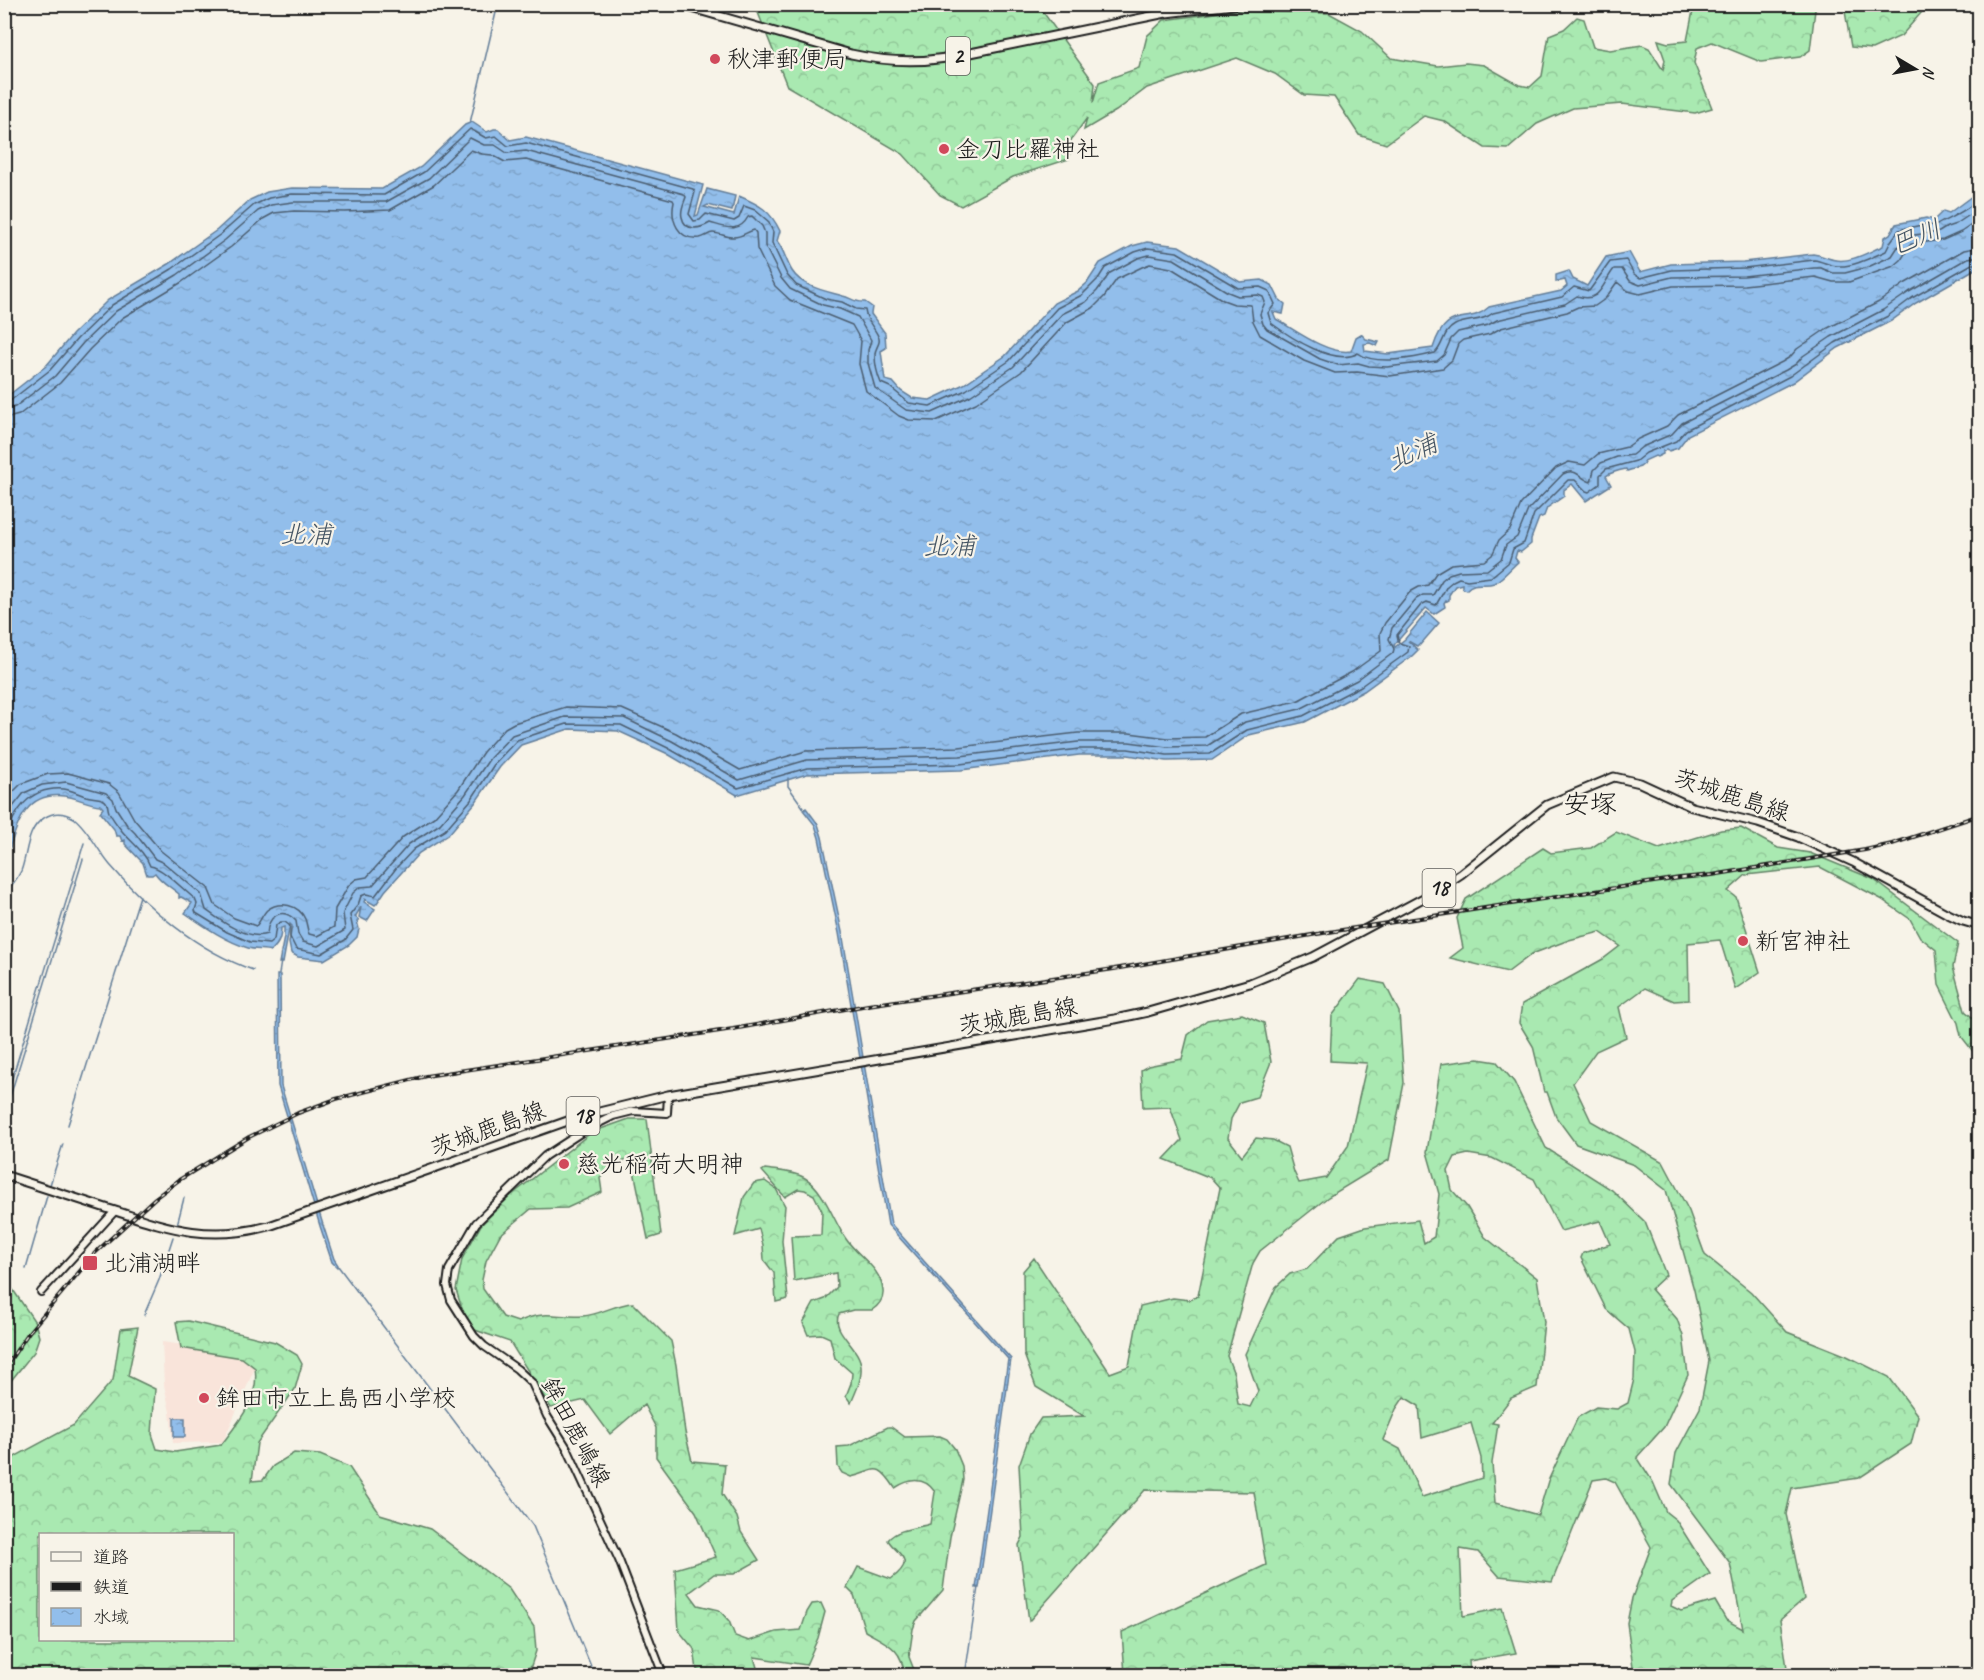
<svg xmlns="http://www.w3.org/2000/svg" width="1984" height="1680" viewBox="0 0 1984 1680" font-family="Caveat,'Klee One',sans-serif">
  <defs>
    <pattern id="forest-crowns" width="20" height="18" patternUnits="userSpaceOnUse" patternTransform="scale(1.5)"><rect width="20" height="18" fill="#a9e9b1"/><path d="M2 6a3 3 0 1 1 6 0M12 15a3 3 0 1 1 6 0" fill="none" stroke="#91c798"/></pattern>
    <pattern id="water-ripples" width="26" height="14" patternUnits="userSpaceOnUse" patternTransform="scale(1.5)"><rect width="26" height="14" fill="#92beeb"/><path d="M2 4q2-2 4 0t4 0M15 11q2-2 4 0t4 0" fill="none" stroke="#7da3c9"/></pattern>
  </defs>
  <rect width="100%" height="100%" fill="#f7f3e8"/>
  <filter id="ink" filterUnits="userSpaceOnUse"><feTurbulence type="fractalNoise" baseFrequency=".0167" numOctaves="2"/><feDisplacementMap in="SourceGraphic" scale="12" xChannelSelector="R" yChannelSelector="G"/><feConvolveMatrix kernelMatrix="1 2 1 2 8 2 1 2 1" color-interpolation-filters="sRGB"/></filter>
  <g filter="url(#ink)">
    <path fill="#f9e4da" d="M 162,1342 L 260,1356 L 223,1442 L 173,1443 L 170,1412 L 164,1385 Z"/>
    <path fill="url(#forest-crowns)" stroke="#628266" stroke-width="1.5" fill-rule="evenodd" d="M 755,5 L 1038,5 L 1095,84 L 1093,103 L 1099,82 L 1139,68 L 1147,36 L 1164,20 L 1231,11 L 1329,13 L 1362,31 L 1391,58 L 1438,66 L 1466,63 L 1484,65 L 1519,85 L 1530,87 L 1542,76 L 1549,35 L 1564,29 L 1577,17 L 1584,19 L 1593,47 L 1610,50 L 1642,45 L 1649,48 L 1663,70 L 1665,60 L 1658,40 L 1668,43 L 1687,41 L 1693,11 L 1689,5 L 1820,5 L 1815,10 L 1810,50 L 1800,57 L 1761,62 L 1712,42 L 1697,48 L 1694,63 L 1712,108 L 1695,113 L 1622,104 L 1573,108 L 1537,124 L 1508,149 L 1485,148 L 1444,121 L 1424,116 L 1386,144 L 1359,135 L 1334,97 L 1304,95 L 1275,74 L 1237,58 L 1147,88 L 1116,111 L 1084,130 L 1087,118 L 1071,140 L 1069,159 L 1013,177 L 961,206 L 940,195 L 903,154 L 787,86 Z
      M 1844,5 L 1844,4 L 1928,5 L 1901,36 L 1872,49 L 1851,47 Z
      M 1741,828 L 1778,848 L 1810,853 L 1873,879 L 1958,943 L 1953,967 L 1965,1011 L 1979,1023 L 1979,1059 L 1961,1036 L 1958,1023 L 1939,985 L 1936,950 L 1920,937 L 1910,919 L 1881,899 L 1820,867 L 1746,875 L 1728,891 L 1736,897 L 1760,972 L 1735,989 L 1720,940 L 1688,943 L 1689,1000 L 1674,1001 L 1645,988 L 1619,1007 L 1626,1037 L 1596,1051 L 1573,1083 L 1591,1121 L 1663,1162 L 1689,1211 L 1705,1255 L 1751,1292 L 1787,1332 L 1847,1356 L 1889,1377 L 1918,1416 L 1911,1444 L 1859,1478 L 1792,1488 L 1786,1514 L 1804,1599 L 1780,1620 L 1787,1668 L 1794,1675 L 1708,1676 L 1692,1673 L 1690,1676 L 1634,1675 L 1627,1623 L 1632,1598 L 1651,1547 L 1615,1482 L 1606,1478 L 1593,1480 L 1552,1582 L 1499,1576 L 1478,1552 L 1460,1549 L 1463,1616 L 1502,1608 L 1516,1653 L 1469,1661 L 1470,1675 L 1125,1675 L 1122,1632 L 1266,1565 L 1254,1492 L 1145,1490 L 1029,1621 L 1019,1545 L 1023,1537 L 1019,1465 L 1030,1434 L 1041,1418 L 1084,1416 L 1036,1387 L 1024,1354 L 1023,1271 L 1034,1258 L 1110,1373 L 1129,1366 L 1140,1306 L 1173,1298 L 1190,1300 L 1198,1296 L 1220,1188 L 1211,1178 L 1164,1159 L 1182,1140 L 1170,1107 L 1143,1108 L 1141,1070 L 1148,1066 L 1182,1059 L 1188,1035 L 1207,1020 L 1242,1014 L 1264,1023 L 1271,1062 L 1257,1097 L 1240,1102 L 1231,1119 L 1228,1138 L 1242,1156 L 1256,1138 L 1273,1140 L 1287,1147 L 1294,1172 L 1299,1183 L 1326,1178 L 1348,1146 L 1367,1063 L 1330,1061 L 1332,1016 L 1360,979 L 1385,984 L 1399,1012 L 1404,1083 L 1389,1160 L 1328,1197 L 1260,1251 L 1253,1263 L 1227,1356 L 1234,1374 L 1238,1404 L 1250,1407 L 1258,1391 L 1245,1354 L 1276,1287 L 1290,1274 L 1307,1269 L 1339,1236 L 1365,1227 L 1418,1220 L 1424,1243 L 1434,1237 L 1439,1194 L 1427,1152 L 1441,1064 L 1478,1059 L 1497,1062 L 1514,1082 L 1546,1148 L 1612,1190 L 1645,1222 L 1666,1275 L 1651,1289 L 1677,1319 L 1683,1336 L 1688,1375 L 1664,1427 L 1637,1457 L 1653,1482 L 1666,1512 L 1676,1520 L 1710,1574 L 1672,1601 L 1671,1606 L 1681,1611 L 1715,1601 L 1726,1620 L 1743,1629 L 1730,1563 L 1671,1484 L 1676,1453 L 1700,1408 L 1709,1361 L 1694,1290 L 1666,1190 L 1634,1165 L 1576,1144 L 1556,1117 L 1547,1092 L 1544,1092 L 1533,1046 L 1519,1023 L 1522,1004 L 1603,959 L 1620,946 L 1600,932 L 1569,940 L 1532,954 L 1508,972 L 1450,958 L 1463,948 L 1457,918 L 1466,899 L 1543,848 L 1551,853 L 1591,848 L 1616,832 L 1659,849 L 1721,830 ZM 1468,1154 L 1492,1158 L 1534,1179 L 1561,1231 L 1600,1221 L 1610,1244 L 1583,1253 L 1581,1258 L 1606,1309 L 1629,1329 L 1635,1352 L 1634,1379 L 1628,1403 L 1617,1409 L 1596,1407 L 1578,1417 L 1548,1481 L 1538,1515 L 1495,1503 L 1492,1463 L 1498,1424 L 1492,1423 L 1511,1398 L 1537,1387 L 1544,1322 L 1537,1278 L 1485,1237 L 1467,1207 L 1452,1190 L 1448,1171 L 1455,1157 ZM 1404,1397 L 1419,1406 L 1422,1438 L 1471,1423 L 1481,1458 L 1482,1478 L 1422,1497 L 1400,1449 L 1383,1440 L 1396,1409 Z
      M 629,1119 L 647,1119 L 661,1235 L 648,1239 L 631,1156 L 600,1178 L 602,1192 L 567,1208 L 531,1209 L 500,1235 L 486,1261 L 482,1280 L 483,1289 L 503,1317 L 518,1322 C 545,1309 557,1318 583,1316 C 600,1315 615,1304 633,1303 L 671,1341 L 676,1365 L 685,1432 L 692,1461 L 725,1464 L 722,1494 L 737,1517 L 741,1532 L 759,1560 L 734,1574 L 714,1574 L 689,1593 L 698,1605 L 719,1610 L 729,1621 L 735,1636 L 749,1641 L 776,1632 L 801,1630 L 807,1612 L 812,1604 L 821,1603 L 825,1612 L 818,1638 L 806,1665 L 754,1657 L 759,1675 L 712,1675 L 697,1670 L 694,1649 L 679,1631 L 675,1569 L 716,1557 L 696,1512 L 656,1457 L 656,1428 L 644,1405 L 610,1434 L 585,1400 L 551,1408 L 510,1342 L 475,1330 L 464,1315 L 456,1290 L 462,1259 L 481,1225 L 509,1197 L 592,1132 Z
      M 765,1169 C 777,1171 794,1171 805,1178 C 824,1189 834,1222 846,1239 C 858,1257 881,1267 883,1291 C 884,1299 878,1306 872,1310 L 853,1310 L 839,1314 C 830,1332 861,1347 861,1367 C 862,1380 856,1391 851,1403 L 846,1396 L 851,1383 L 852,1373 L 835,1358 L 830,1338 L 821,1334 L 808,1335 L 803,1323 L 814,1303 L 825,1299 L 837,1287 L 836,1273 L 794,1281 L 791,1236 L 821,1235 L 822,1211 L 814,1195 L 805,1190 L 798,1189 L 785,1197 L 762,1171 Z
      M 765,1181 L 776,1189 L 785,1206 L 782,1241 L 788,1299 L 776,1302 L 774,1273 L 764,1260 L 763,1245 L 759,1229 L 735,1236 L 744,1197 L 754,1183 Z
      M 5,1278 L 35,1322 L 39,1337 L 34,1352 L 5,1388 Z
      M 188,1321 L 275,1342 L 297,1355 L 302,1364 L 295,1389 L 257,1443 L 252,1481 L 263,1480 L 273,1466 L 294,1453 L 320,1455 L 349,1467 L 380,1514 L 430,1529 L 509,1589 L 534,1627 L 536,1651 L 528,1675 L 5,1675 L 5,1466 L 16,1456 L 74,1425 L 113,1380 L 121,1329 L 138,1327 L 128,1376 L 155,1389 L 152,1434 L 157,1449 L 175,1452 L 221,1445 C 238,1423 260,1398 255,1368 L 242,1358 L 181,1348 L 176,1322 ZM 40,1534 L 232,1534 L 232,1640 L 40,1640 Z
      M 888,1427 L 891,1427 L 905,1437 L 940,1436 L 947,1439 L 955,1449 L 962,1466 L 963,1480 L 950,1537 L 943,1590 L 916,1621 L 913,1629 L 909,1657 L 916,1675 L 904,1675 C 903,1648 886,1643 865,1631 L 854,1595 L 847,1588 L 858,1567 L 891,1579 C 918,1559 897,1555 888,1540 C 897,1529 916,1528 930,1524 L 935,1492 C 924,1476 909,1479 895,1488 C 876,1459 876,1472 851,1477 L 842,1473 L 838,1467 L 837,1447 L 849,1446 Z"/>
    <path fill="url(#water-ripples)" stroke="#637d98" stroke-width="1.5" d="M 472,122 L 487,132 L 494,129 L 498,129 L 510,140 L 526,137 L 703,185 L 695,216 L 698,215 L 707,189 L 735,196 L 732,211 L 708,205 L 704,207 L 734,215 L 739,196 C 760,205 770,210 780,231 L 777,241 C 784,250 786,261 792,271 C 802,287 826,291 843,296 C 851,298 856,303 865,302 L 872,307 L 871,314 L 885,333 L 886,348 L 881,351 L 885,380 L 893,382 L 901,391 L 912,398 L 930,400 L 964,384 L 1005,356 L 1054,303 L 1078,291 L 1087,283 L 1100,263 L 1132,246 L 1147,242 L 1179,246 L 1240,282 L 1262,280 L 1272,285 L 1279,299 L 1285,304 L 1283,314 L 1273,312 L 1276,319 C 1295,330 1328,355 1351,351 L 1356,337 L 1361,334 L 1366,339 L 1379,342 L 1377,346 L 1370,343 L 1364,344 L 1365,351 L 1388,354 L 1433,348 C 1447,303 1468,327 1489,307 L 1561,291 L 1567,286 L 1565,280 L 1556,282 L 1556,275 L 1569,271 L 1573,279 L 1587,286 L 1606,257 L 1629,252 L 1640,272 L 1671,264 L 1743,262 L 1813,254 C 1822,255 1828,259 1836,260 C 1851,263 1870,251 1883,246 L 1885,237 L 1890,234 L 1896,224 L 1926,218 L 1934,220 L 1943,211 L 1949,213 L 1972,196 L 1977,187 L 1979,186 L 1979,272 L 1975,269 L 1916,303 L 1891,321 L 1838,348 L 1793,382 L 1688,435 L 1678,448 L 1669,451 L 1667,449 L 1663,452 L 1663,450 L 1663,454 L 1657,457 L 1655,456 L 1644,461 L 1645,463 L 1640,467 L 1627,471 L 1626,469 C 1621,470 1610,473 1606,476 L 1611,485 L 1586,501 L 1572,484 L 1564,490 L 1564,496 L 1547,508 L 1544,516 L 1539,518 L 1531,539 L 1531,544 L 1521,552 L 1517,551 L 1515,558 L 1518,562 C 1511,568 1503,578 1494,583 C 1484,587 1475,580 1466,590 L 1462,588 L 1462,584 L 1455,586 L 1449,595 L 1449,600 L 1447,601 L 1446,600 L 1444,603 L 1445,607 L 1434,614 L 1426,608 L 1394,645 L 1395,647 L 1405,639 L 1427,612 L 1439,623 L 1420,645 L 1419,644 L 1417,646 L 1408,641 L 1418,650 L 1412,656 L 1364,691 L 1305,722 L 1249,735 L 1212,760 L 1167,761 L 1128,755 L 1079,755 L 961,770 L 807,774 L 737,795 L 666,753 L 618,731 L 569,729 L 521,745 L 500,767 L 475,803 L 449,834 L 419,853 L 385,891 L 377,903 L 375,905 L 365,899 L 364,902 L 375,909 L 367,921 L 359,917 L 361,907 L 355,917 L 359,920 L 357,921 L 359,929 L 357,937 L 349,945 L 324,960 L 298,957 L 291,953 L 289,943 L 292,926 L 290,924 L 283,963 L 279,963 L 284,937 L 284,927 L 281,928 C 281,938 279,944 271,951 C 264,949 255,950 248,948 C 225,941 204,926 185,913 L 192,903 L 181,897 L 179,898 L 179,894 C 170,886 162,883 155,873 L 152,875 L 147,875 L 143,863 L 125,844 L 125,840 L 122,841 L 120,836 L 116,836 L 114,829 L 100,812 L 103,808 L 100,805 C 87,804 76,797 64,796 C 21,791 16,832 5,862 L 5,398 L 46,366 L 73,334 L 108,300 L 169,264 L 217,230 L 250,200 L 267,192 L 292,188 L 382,189 L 421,167 L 465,125 Z
      M 806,808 L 818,824 L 822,837 L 842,932 L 891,1224 L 1011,1359 L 979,1588 L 976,1588 L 1008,1359 L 888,1225 L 839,933 L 819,838 L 815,825 L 803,810 Z
      M 277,975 L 280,975 L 281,1086 L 323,1225 L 334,1259 L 338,1265 L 337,1267 L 332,1262 L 320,1226 L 278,1086 Z
      M 174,1418 L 185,1418 L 185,1437 L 174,1437 Z"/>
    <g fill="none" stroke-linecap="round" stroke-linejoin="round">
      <path stroke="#4b5d6f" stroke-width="1.5" d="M 4,402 L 10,401 L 50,370 L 78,338 L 112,305 L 172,269 L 221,234 L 254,205 L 269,198 L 292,194 L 384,195 L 424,172 L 470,129 L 486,138 L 496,136 L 508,146 L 526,143 L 693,189 L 695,192 L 689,214 L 694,221 L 700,220 L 706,214 L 734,221 L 739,218 L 744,206 L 755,210 L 768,221 L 773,232 L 772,243 L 787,275 L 796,285 L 826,299 L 842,302 L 856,309 L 865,310 C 866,321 874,327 878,336 C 882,343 875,347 875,354 C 875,364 877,374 881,383 L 890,387 L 909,403 L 930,406 L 966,390 L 1009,361 L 1057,308 L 1082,295 L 1098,279 L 1105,268 L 1135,252 L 1148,248 L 1177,252 L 1238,288 L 1260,287 L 1269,291 L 1275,304 L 1268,313 L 1271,323 C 1290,337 1335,367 1358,353 C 1375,366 1416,358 1435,353 C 1444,345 1442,332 1455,325 C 1467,319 1482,322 1493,313 L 1562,297 L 1574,287 L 1589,291 L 1610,262 L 1626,260 L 1634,274 L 1640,278 L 1672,270 L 1744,268 L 1814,260 C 1823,261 1829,266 1838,266 C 1854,267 1872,257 1886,251 L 1891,241 L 1899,230 L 1926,224 L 1935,226 C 1948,218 1972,210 1980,195
        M 4,410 L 15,407 L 55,376 L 83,343 L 116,311 L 177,275 L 225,240 L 258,211 L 271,205 L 293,202 L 386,202 L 429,178 L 470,138 L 484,145 L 495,145 L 507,153 L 526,151 L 684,194 L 686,197 C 684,203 680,210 682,217 C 685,232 700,229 710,223 C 725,227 739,234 748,217 L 752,216 L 762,226 L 765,233 L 765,246 L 781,278 L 790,289 L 823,305 L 840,309 L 858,317 L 871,340 L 868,350 L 868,363 L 875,388 L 906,410 L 932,413 L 970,396 L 1013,367 L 1062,314 L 1086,302 L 1097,291 L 1110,273 L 1138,258 L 1149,255 L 1174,259 L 1228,292 L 1238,296 L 1258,295 L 1263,297 L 1265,302 L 1260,314 L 1263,324 L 1267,329 L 1320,359 L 1338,365 L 1358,363 L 1369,366 L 1387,367 L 1437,361 L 1444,355 L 1451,339 L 1458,332 L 1488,325 L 1497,320 L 1565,304 L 1577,296 C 1600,304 1602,284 1614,269 L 1622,269 L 1630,281 L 1640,285 L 1672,277 L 1744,276 L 1814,268 L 1821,268 L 1833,273 L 1845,273 L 1868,267 L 1892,256 L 1905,236 L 1939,232 L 1947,227 L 1956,224 L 1980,208
        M 4,419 L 19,415 L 60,383 L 90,349 L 122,318 L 182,282 L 231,247 L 263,219 L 274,213 L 294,211 L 345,212 L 390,210 L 434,185 L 471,150 L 482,154 L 492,155 L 505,162 L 526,160 L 673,200 L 674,202 C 670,220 678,241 700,238 C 705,237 709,233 713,233 C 719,233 726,237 732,237 C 741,238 746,232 754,230 L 756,233 L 757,249 L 775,286 L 790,300 L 852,325 L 861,341 L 859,364 L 866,391 L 899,416 L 909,420 L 936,421 L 976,403 L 1021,372 L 1067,322 L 1093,308 L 1104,297 L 1117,279 L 1142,267 L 1150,264 L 1171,268 L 1223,300 L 1234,304 L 1251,305 L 1253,321 L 1260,335 L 1304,361 L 1335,373 L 1357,372 L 1390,376 L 1443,368 L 1452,360 L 1458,344 L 1463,340 L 1490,334 L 1501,328 L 1567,312 L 1578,307 L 1595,306 L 1605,299 L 1617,282 L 1628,291 L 1640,294 L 1673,286 L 1744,285 L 1815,277 L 1833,282 L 1849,282 L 1894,266 L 1901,260 L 1911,244 L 1943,240 L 1961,232 L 1980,219
        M 4,801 L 21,784 L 48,774 L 68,773 L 109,784 L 119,792 L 134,819 L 161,851 L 208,888 L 215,905 L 234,918 L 256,926 C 260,922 262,915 267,910 C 280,900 299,905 305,919 C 307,924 307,929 309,934 L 317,936 L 334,927 L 335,909 L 349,885 L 356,879 L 367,877 L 403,837 L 434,817 L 458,790 L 483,752 L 505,728 L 514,723 L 566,707 L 622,709 L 676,733 L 740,770 L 806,751 L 959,747 L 1078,733 L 1129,733 L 1168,738 L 1205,737 L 1241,714 L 1297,701 L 1352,672 L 1381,651 L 1380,633 L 1385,623 L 1410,592 L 1419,587 L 1428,585 L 1436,573 L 1451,564 L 1484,561 L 1492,555 L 1499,540 L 1510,530 L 1521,504 L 1556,468 L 1569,462 L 1585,465 L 1598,454 L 1627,447 L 1638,439 L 1667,426 L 1678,415 L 1782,362 L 1790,357 L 1797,349 L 1826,329 L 1879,302 L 1904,284 L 1964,250 L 1980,247
        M 4,818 L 24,793 L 42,785 L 66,782 L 106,793 L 113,799 L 116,808 L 127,825 L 135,833 L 155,859 L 164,863 L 201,894 L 206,910 C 221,921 248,941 267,934 C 268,916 282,906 296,921 L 298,934 L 303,942 L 318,946 L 345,930 L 343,913 L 353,893 L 360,887 L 372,886 L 409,844 L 440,824 L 465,795 L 490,758 L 512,735 L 565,717 L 624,718 L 672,741 L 739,780 L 807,760 L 960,756 L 1078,742 L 1129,742 L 1167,747 L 1207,746 L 1245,722 L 1300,709 L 1357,680 L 1393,653 L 1394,649 L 1389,639 L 1392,628 L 1416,599 L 1423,595 L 1433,595 L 1442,580 L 1449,574 L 1459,571 L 1487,570 L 1501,559 L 1506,545 L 1517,537 L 1528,510 L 1563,474 C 1577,467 1580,479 1591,482 L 1594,470 L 1601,463 L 1617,457 L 1632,455 L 1642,447 L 1672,434 L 1682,423 L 1786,370 L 1796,364 L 1803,356 L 1831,337 L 1883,310 L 1909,292 L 1968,258 L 1980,256
        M 4,842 C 13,813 28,786 64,789 C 72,790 78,794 86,796 C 91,798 99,797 104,800 C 109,803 107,808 109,812 C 112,818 118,826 122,831 C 131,842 145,852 150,866 C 164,868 183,890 195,899 L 197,904 L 195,910 L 196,913 L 227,932 L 250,942 L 269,944 L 274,940 L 276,925 L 281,922 L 285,922 L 290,926 L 290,937 L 296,949 L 321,954 L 345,940 L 353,930 L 350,915 L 358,905 L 361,896 L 366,894 L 375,896 L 397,867 L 414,849 L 445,830 L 471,800 L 495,763 L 517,740 L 567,724 L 621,725 L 668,748 L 738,788 L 807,768 L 960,764 L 1079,749 L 1128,749 L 1167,755 L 1210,754 L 1247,730 L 1303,716 L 1361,686 L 1408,652 L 1409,646 L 1399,643 L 1397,635 L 1421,605 L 1427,602 L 1436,605 L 1447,586 L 1453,581 L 1459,578 L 1467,580 L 1491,577 L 1509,562 L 1513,549 L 1524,543 L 1534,514 L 1568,480 L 1575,480 L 1586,491 L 1589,492 L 1600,484 L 1600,475 L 1606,469 L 1636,461 L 1646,453 L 1676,441 L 1686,430 L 1790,376 L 1835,343 L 1888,316 L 1912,298 L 1972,264 L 1980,264"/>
      <path stroke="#637d98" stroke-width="1.5" d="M 470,123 L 498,4
        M 788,778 L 788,786 L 805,810
        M 4,893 C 11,887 17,879 21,871 C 28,853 26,829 44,818 C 54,811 64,812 74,818 C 89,830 98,851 110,865 C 148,909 198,951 253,970
        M 279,974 L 281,961
        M 4,1105 L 84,843
        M 4,1116 L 83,859
        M 68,1125 L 140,896
        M 50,1185 L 63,1144
        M 177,1225 L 184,1198
        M 338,1266 L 533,1526 L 595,1676
        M 26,1269 L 47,1196
        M 41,1287 L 106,1215
        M 144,1315 L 159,1280 L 173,1237
        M 965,1676 L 978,1587"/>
      <defs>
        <path id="secondary" d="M 41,1292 L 115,1211
          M 654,1676 L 662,1672 L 619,1560 L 567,1448 L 547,1416 L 532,1383 L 517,1369 L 484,1346 L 474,1336 L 451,1300 L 447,1285 L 449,1270 L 476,1223 L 545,1156 L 585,1130 L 613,1116 L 633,1111 L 667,1113 L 668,1095"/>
        <path id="primary" d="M 678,4 L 851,54 C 882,61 914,63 946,58 L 1166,13 L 1242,4
          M 1374,4 L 1563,4
          M 4,1175 C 38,1186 72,1197 106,1208 C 166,1227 205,1243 269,1226 L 579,1117 L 668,1095 L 1115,1019 L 1148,1012 L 1250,983 L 1313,957 L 1429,895 L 1461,874 L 1547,805 L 1614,777 L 1640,783 L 1692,807 L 1758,823 L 1798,837 L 1853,862 L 1946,913 L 1963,921 L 1980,926"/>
      </defs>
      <use href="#secondary" stroke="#1c1c1c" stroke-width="10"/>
      <use href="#primary" stroke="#1c1c1c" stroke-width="11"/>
      <use href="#secondary" stroke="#f7f3e8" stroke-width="6"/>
      <use href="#primary" stroke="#f7f3e8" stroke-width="7"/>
      <defs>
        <path id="rail" d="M 4,1369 L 29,1332 L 95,1253 L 155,1198 L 179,1180 L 249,1137 L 298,1113 L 336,1099 L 426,1076 L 733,1029 L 868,1005 L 1114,969 L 1329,932 L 1680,878 L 1712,875 L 1865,850 L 1892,844 L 1980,815"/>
      </defs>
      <use href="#rail" stroke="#1c1c1c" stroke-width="4"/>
      <use href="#rail" stroke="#f7f3e8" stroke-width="1.5" stroke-dasharray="4.5" stroke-linecap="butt"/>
    </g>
  </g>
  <g fill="#d1495b" stroke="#f7f3e8" stroke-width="2">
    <circle cx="715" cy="59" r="6"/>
    <circle cx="944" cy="149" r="6"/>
    <circle cx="1743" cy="941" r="6"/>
    <circle cx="564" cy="1164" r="6"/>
    <rect x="82" y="1255" width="16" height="16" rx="3"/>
    <circle cx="204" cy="1398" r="6"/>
  </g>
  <g text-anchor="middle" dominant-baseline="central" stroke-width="4.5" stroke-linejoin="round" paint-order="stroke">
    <g fill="#f7f3e8" stroke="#5e5c59" stroke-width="1.5">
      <rect x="946" y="37" width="24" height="38" rx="4.5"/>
      <rect x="1422.5" y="869" width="33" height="38" rx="4.5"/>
      <rect x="566.5" y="1097" width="33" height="38" rx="4.5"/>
    </g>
    <g font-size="22" font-weight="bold" fill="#1c1c1c">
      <text x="958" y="56">2</text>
      <text x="1439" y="888">18</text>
      <text x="583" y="1116">18</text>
    </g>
    <g font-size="24" fill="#1c1c1c" stroke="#f7f3e8" text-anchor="start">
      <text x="727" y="59">秋津郵便局</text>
      <text x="956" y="149">金刀比羅神社</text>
      <text x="1755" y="941">新宮神社</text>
      <text x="576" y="1164">慈光稲荷大明神</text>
      <text x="104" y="1263">北浦湖畔</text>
      <text x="216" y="1398">鉾田市立上島西小学校</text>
    </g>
    <g font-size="24" fill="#1c1c1c" stroke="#f7f3e8">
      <text transform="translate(1732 795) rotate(18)">茨城鹿島線</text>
      <text transform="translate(1018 1016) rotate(-10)">茨城鹿島線</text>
      <text transform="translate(488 1129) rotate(-20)">茨城鹿島線</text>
      <text transform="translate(576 1432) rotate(62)">鉾田鹿嶋線</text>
    </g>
    <g font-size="26" font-style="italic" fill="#455564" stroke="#f7f3e8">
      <text transform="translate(1916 237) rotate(-22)">巴川</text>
      <text transform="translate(1412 452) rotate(-24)">北浦</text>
      <text x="306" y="534">北浦</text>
      <text transform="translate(949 546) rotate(-1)">北浦</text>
    </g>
    <g font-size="27" fill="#1c1c1c" stroke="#f7f3e8">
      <text x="1590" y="804">安塚</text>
    </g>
  </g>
  <rect width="1984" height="1680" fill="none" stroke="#f7f3e8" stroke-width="24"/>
  <rect x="12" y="12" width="1960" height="1656" fill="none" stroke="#1c1c1c" stroke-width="2" filter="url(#ink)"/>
  <rect x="39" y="1533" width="195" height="108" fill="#f7f3e8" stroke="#9f9d96" stroke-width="1.5"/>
  <rect x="51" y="1552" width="30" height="9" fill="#f7f3e8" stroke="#9f9d96" stroke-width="1.5"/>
  <text x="93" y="1563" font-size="18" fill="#1c1c1c">道路</text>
  <rect x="51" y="1582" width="30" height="9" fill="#1c1c1c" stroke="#9f9d96" stroke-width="1.5"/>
  <text x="93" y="1593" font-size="18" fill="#1c1c1c">鉄道</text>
  <rect x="51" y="1608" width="30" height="18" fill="url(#water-ripples)" stroke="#9f9d96" stroke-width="1.5"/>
  <text x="93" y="1623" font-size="18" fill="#1c1c1c">水域</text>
  <g transform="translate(1915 69) rotate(100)" stroke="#f7f3e8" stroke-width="4.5" paint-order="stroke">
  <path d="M0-4.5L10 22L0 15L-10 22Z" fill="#1c1c1c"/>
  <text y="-9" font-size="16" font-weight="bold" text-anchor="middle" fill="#1c1c1c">N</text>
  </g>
</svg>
